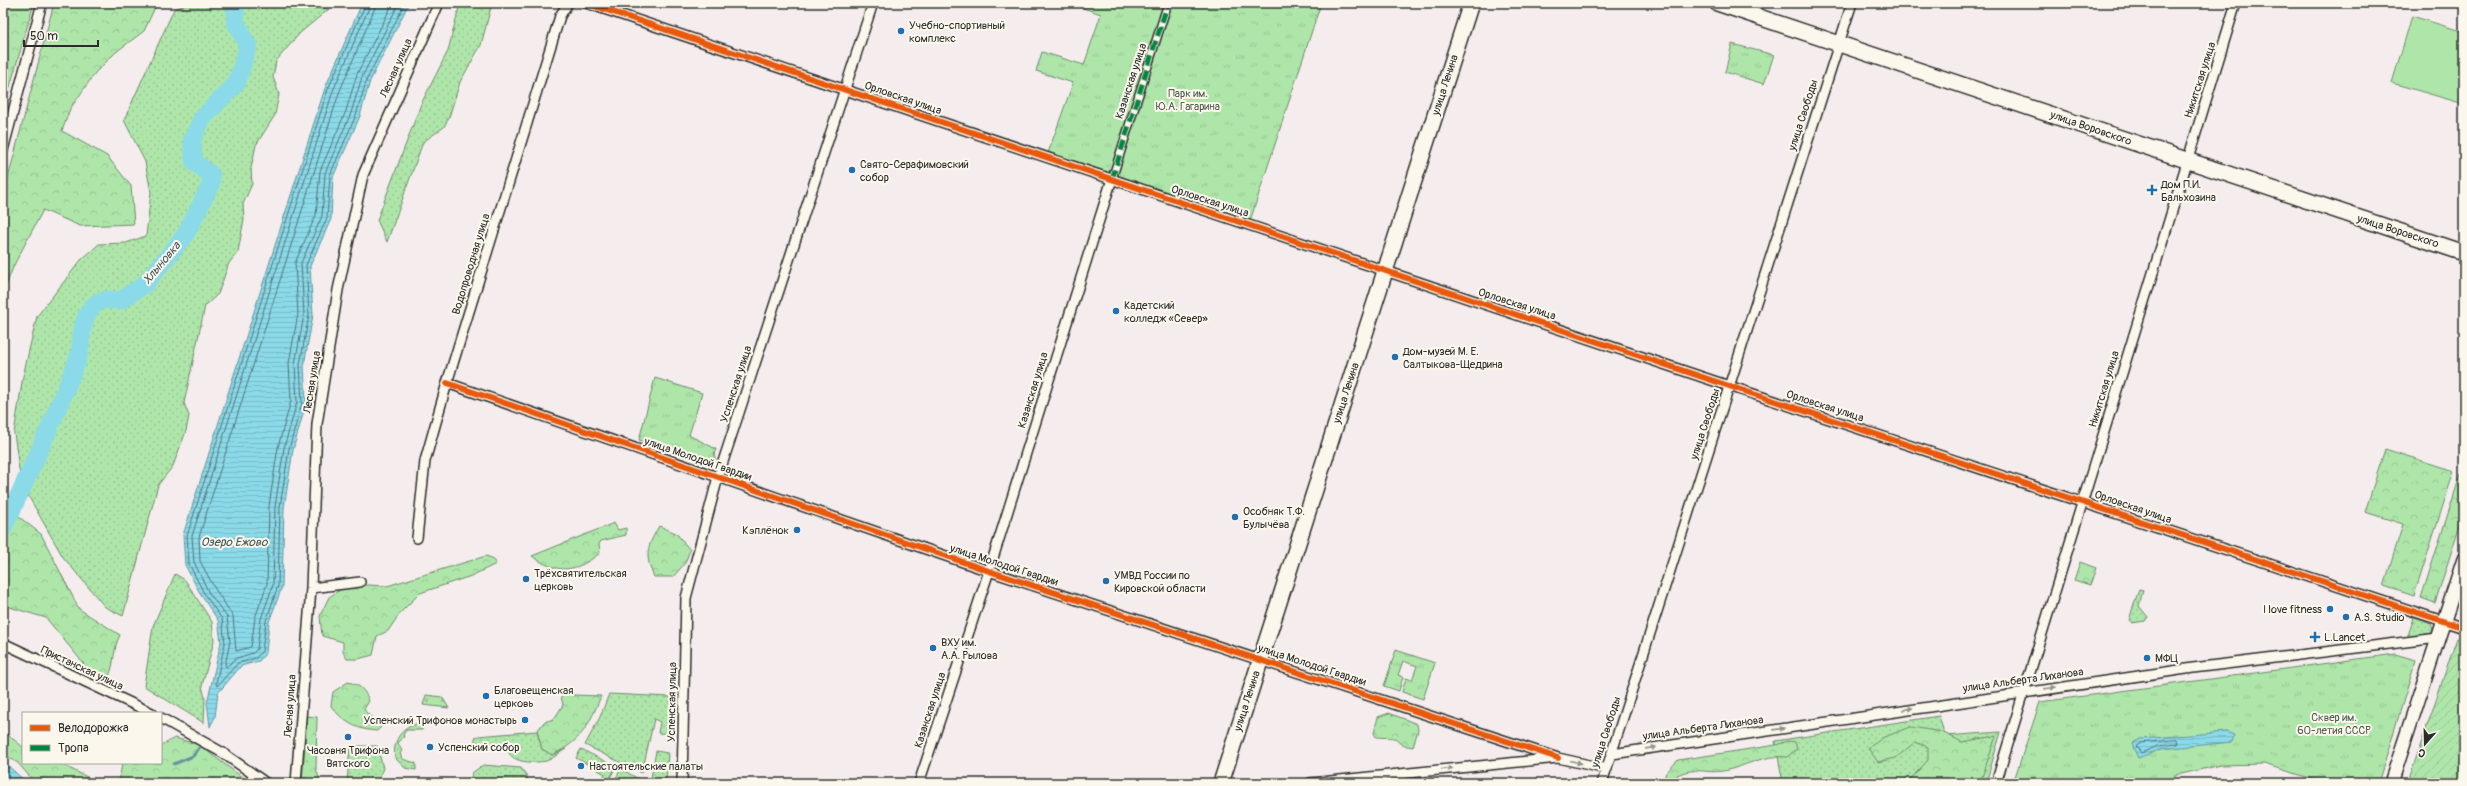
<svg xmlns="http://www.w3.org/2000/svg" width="2467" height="786" viewBox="0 0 2467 786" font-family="Pangolin,sans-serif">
  <defs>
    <pattern id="grass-dots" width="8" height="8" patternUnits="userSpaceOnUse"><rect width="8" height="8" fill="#aee6aa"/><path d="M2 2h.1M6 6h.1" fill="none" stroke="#96c592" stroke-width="1.8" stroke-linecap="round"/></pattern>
    <pattern id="forest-crowns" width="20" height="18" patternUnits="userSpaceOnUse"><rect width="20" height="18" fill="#aee6aa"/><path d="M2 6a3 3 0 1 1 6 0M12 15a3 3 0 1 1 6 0" fill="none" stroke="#96c592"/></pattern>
    <pattern id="cemetery-stones" width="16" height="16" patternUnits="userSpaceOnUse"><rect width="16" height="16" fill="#aee6aa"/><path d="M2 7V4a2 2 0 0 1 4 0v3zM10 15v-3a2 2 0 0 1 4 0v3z" fill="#96c592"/></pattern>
    <pattern id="park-tufts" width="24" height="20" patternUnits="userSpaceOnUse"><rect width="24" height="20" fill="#aee6aa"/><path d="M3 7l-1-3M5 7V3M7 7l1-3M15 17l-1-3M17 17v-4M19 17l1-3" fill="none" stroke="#96c592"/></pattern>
    <pattern id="garden-furrows" width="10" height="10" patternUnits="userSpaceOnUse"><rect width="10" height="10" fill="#aee6aa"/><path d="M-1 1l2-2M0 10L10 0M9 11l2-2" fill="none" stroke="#96c592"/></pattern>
    <pattern id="water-rules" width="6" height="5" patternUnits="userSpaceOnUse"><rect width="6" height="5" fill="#8bdae9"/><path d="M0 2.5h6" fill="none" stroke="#78bbc8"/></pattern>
  </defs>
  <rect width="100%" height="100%" fill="#f5eded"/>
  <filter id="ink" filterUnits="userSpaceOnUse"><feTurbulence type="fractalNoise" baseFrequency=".025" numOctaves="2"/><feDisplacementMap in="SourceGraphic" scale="8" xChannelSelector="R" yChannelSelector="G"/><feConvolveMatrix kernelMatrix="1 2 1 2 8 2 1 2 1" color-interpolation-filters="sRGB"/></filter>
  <g filter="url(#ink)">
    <path fill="url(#grass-dots)" stroke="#6c886a" d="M 191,3 L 310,3 L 311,8 L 329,9 L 300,33 L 276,61 L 273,77 L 279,94 L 275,115 L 256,145 L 251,168 L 252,184 L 243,204 L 244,219 L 238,252 L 229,263 L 218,294 L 205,306 L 184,403 L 189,416 L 186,431 L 173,466 L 158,485 L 123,616 L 105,607 L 63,557 L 21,483 L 14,433 L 23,376 L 37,316 L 81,260 L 99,244 L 126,243 L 146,236 L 151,192 L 145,162 L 124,120 L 174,9 Z
      M 460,3 L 492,3 L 481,45 L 460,82 L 449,117 L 444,127 L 423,142 L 387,242 L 377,220 L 421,104 L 448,51 Z
      M 175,574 L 185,580 L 212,622 L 214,641 L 202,686 L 205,698 L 204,723 L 144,686 L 153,626 Z
      M 2139,589 L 2143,590 L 2139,606 L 2148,617 L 2145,621 L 2132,623 L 2129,620 Z
      M 2414,618 L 2431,624 L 2433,630 L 2431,634 L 2407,638 Z
      M 609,694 L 671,697 L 670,734 L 658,733 L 660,722 L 654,719 L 642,773 L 585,745 L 600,717 Z
      M 1939,716 L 1945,736 L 2001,732 L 1986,783 L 1783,783 L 1775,741 Z
      M 423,722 L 422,730 L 406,730 L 403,735 L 404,737 L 398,743 L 402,751 L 400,753 L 402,759 L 416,763 L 416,770 L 405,768 L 395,758 C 392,737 404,726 423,722 Z
      M 537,731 L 542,749 L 552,755 L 566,749 C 560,752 553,759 546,761 C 535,763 513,764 508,751 L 495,749 L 495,744 L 487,743 L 487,748 L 480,748 L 475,743 L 475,738 L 478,736 Z
      M 350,746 L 377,746 L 383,768 L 377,783 L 347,783 Z
      M 581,749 L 616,767 L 607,783 L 600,783 L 605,774 L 576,758 Z
      M 656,751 L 668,753 L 666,783 L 650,783 Z
      M 483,765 L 521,768 L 527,776 L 528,783 L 470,783 L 472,773 Z
      M 621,769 L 642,781 L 642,783 L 613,783 Z"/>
    <path fill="url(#forest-crowns)" stroke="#6c886a" d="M 3,3 L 34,3 L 3,111 Z
      M 54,3 L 157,3 L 144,31 L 116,52 L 95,73 L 70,109 L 62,131 L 107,156 L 131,186 L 134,224 L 80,226 L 43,210 L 14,265 L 3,293 L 3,197 Z
      M 2385,449 L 2454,471 L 2414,596 L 2384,586 L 2403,524 L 2365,512 Z
      M 2461,473 L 2464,474 L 2464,512 L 2435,603 L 2421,598 Z
      M 3,490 L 19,517 L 41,534 L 79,609 L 120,635 C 113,648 115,663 109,676 L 101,675 L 88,669 L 46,618 L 3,605 Z
      M 614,523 L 618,530 L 626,528 L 626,535 L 601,541 L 599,544 L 600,553 C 576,572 558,575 532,556 Z
      M 659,526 L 676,533 L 690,550 L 685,563 L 673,577 L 654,577 C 644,554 647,547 659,526 Z
      M 486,556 L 494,559 L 496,564 L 471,576 L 420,593 L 400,613 L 388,631 L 377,636 L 373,655 L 358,659 L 347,659 L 343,652 L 343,642 L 322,636 L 320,616 L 329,597 L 343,588 L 368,585 L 387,586 Z
      M 2080,562 L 2096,568 L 2090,585 L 2074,580 Z
      M 348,682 C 360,685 365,690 369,701 L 364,709 C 368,717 377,719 381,727 L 377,731 C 357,730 343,722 331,706 L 333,692 Z
      M 565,688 L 574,695 L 601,696 C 589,725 582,741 552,755 L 542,749 L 537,731 L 544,722 L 554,719 L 563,705 L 560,692 Z
      M 1389,713 L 1417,724 L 1418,730 L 1413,747 L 1402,745 L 1394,738 L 1376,737 L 1374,733 L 1378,717 Z
      M 307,716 L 317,717 L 316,769 L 321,783 L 302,783 Z
      M 1911,727 L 1942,732 L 1962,742 L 1996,736 L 1980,783 L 1907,783 L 1928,760 L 1928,747 L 1915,742 L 1896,758 L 1878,762 L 1868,748 L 1884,737 Z
      M 3,731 L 23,747 L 23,763 L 59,763 L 99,783 L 35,783 L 18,763 L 3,754 Z
      M 175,738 L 199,745 L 250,783 L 119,783 L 122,763 L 161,763 L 161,745 Z
      M 1788,741 L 1795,742 L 1797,749 L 1787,757 C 1763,754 1745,767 1723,771 C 1704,774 1697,766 1677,775 L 1677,783 L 1666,783 L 1665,774 L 1678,760 L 1776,745 Z"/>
    <path fill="url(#cemetery-stones)" stroke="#6c886a" d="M 426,695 L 442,697 L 449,708 L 423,705 Z"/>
    <path fill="url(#park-tufts)" stroke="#6c886a" d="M 1068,3 L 1321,3 L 1250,221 L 1048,153 L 1073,83 L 1036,71 L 1042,52 L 1084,65 L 1101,14 Z
      M 1732,44 L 1774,55 L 1764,84 L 1725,72 Z
      M 655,378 L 702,393 L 689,435 L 716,449 L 714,455 L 716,460 L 708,463 L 639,440 Z
      M 1396,650 L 1435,663 L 1423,699 L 1402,692 L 1406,678 L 1412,680 L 1417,666 L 1403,661 L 1398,675 L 1403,677 L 1399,691 L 1384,686 Z
      M 2395,654 L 2416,660 L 2378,783 L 2326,783 L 2264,764 L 2220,765 L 2177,775 L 2165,783 L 2013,783 L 2040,702 Z"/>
    <path fill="url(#garden-furrows)" stroke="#6c886a" d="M 2457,638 L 2464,639 L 2464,783 L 2410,783 L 2410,776 Z"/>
    <path fill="#aee6aa" stroke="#6c886a" d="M 2412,16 L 2464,32 L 2464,104 L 2392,83 Z"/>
    <path fill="url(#water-rules)" stroke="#65949d" d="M 362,3 L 409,3 L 370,81 L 360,116 L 333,177 L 331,219 L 310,266 L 313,315 L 304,365 L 306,403 L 293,450 L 284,508 L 282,587 L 269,622 L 266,653 L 259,661 L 241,666 L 218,693 L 215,717 L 210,727 L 207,703 L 221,642 L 218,620 L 202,597 L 185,565 L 183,535 L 325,88 Z
      M 2226,732 L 2234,735 L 2232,742 L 2162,749 L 2138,758 L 2133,747 L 2133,743 L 2140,739 Z
      M 3,761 L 27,783 L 3,783 Z"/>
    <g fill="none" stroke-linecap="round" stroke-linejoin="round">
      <path stroke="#517177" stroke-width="1" d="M 366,3 L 328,89 L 187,536 L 189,564 L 205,595 L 222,619 L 225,643 L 216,683 L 217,686 L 238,663 L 256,658 L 262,651 L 266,621 L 278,586 L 280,507 L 289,449 L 302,403 L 300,364 L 309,315 L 306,265 L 327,218 L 330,175 L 356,115 L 367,79 L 405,3
        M 371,3 L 333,91 L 192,536 L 194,562 L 209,593 L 227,617 L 230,642 L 225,665 L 226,667 L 237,658 L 253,653 L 257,649 L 261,619 L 273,585 L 275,507 L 284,448 L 297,402 L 295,364 L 304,315 L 301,263 L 322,216 L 325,173 L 351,113 L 362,77 L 399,3
        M 377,3 L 339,93 L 199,537 L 200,561 L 215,589 L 233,616 L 236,651 L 251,647 L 255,618 L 267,584 L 269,506 L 278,447 L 291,401 L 289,363 L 298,314 L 295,263 L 316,215 L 320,171 L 346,111 L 357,74 L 393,3
        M 2177,740 L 2178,744 L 2158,746 L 2141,753 L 2136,746 L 2141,743 Z"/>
      <path stroke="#65949d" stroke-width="3" d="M 174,764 L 193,756 L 199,748"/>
      <path stroke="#8bdae9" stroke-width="18" d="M 3,529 C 29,474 55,418 77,361 C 83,345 79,327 89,311 C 97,299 107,298 120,301 L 145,284 L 186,234 L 211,184 L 211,175 L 194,162 L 192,139 L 202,119 L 237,82 L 248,46 L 236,23 L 235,3"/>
      <defs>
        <path id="pedestrian" d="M 1112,179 L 1168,3"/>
        <path id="minor" d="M 586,3 L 1729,386 L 2464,628
          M 3,150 L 42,3
          M 447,383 L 989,571 L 1558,758
          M 417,538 L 425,461 L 447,383 L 560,16 L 568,3
          M 311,588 L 360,582
          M 3,643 L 152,713
          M 161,718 L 223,753 L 266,783
          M 1612,754 L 2193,668 L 2438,638
          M 296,783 L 311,588 L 317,424 L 338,290 L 363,175 L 439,3
          M 682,783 L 686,598 L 718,477 L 873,3
          M 919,783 L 989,571 L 1112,179
          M 1310,783 L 1558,758 L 1607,769
          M 1602,783 L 1852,3
          M 1996,783 L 2236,3"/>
        <path id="secondary" d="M 2391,783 L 2464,559"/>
        <path id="primary" d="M 1717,3 L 2464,253
          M 1221,783 L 1471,3"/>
      </defs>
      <use href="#pedestrian" stroke="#2b2b2b" stroke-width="10"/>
      <use href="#minor" stroke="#2b2b2b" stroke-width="12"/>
      <use href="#secondary" stroke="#2b2b2b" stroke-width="16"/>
      <use href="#primary" stroke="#2b2b2b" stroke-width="18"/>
      <use href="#pedestrian" stroke="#fbf7ec" stroke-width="7"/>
      <use href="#minor" stroke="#fbf7ec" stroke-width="9"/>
      <use href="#secondary" stroke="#fbf7ec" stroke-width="13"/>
      <use href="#primary" stroke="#fbf7ec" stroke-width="15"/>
      <path stroke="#00873e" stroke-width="5" stroke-dasharray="10 5" stroke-linecap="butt" d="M 1112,179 L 1168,3"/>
      <defs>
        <path id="cycleway" d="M 586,3 L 1729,386 L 2464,628
          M 447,383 L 989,571 L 1558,758"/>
      </defs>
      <use href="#cycleway" stroke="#fbf7ec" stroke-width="8"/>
      <use href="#cycleway" stroke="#e8590c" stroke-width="6"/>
    </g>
    <defs><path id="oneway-solid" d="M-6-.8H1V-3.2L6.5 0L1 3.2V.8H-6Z"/></defs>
    <g fill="#93918c">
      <use href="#oneway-solid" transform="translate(2050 688) rotate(-8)"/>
      <use href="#oneway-solid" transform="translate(1908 709) rotate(-8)"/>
      <use href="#oneway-solid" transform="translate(1779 729) rotate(-8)"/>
      <use href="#oneway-solid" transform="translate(1651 748) rotate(-8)"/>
      <use href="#oneway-solid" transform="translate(1576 762) rotate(13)"/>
      <use href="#oneway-solid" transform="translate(1447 769) rotate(-6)"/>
    </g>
  </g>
  <g fill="#1f6fb2" stroke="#fbf7ec" stroke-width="1.5">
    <circle cx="901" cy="31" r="4"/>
    <circle cx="852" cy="170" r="4"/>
    <path d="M2150 184h4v4h4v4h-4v4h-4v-4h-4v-4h4z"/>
    <circle cx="1116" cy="311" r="4"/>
    <circle cx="1395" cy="357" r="4"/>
    <circle cx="1235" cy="517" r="4"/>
    <circle cx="797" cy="530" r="4"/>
    <circle cx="526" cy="579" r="4"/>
    <circle cx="1106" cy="581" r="4"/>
    <circle cx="2330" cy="609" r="4"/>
    <circle cx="2346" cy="617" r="4"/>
    <path d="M2313 631h4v4h4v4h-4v4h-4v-4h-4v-4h4z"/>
    <circle cx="933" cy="648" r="4"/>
    <circle cx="2147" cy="658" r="4"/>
    <circle cx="486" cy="696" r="4"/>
    <circle cx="525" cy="720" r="4"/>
    <circle cx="348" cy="737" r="4"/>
    <circle cx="430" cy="747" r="4"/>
    <circle cx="581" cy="766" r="4"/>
  </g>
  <g text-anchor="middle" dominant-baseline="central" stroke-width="4" stroke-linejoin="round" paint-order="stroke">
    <g font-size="11" fill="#2b2b2b" stroke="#fbf7ec" text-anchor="start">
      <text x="909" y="25">Учебно-спортивный<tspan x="909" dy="13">комплекс</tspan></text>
      <text x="860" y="164">Свято-Серафимовский<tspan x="860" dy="13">собор</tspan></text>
      <text x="2161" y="184">Дом П.И.<tspan x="2161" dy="13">Бальхозина</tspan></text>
      <text x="1124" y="305">Кадетский<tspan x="1124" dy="13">колледж «Север»</tspan></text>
      <text x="1403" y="351">Дом-музей М. Е.<tspan x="1403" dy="13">Салтыкова-Щедрина</tspan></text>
      <text x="1243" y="511">Особняк Т.Ф.<tspan x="1243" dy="13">Булычёва</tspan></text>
      <text x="789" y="530" text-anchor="end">Кэплёнок</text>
      <text x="534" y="573">Трёхсвятительская<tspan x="534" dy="13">церковь</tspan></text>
      <text x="1114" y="575">УМВД России по<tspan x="1114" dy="13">Кировской области</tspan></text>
      <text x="2322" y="609" text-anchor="end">I love fitness</text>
      <text x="2354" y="617">A.S. Studio</text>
      <text x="2324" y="637">L.Lancet</text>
      <text x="941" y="642">ВХУ им.<tspan x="941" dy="13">А.А. Рылова</tspan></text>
      <text x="2155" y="658">МФЦ</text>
      <text x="494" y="690">Благовещенская<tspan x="494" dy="13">церковь</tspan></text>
      <text x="517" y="720" text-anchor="end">Успенский Трифонов монастырь</text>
      <text x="438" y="747">Успенский собор</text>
      <text x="348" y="750" text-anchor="middle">Часовня Трифона<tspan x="348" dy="13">Вятского</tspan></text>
      <text x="589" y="766">Настоятельские палаты</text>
    </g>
    <g font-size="11" fill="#2b2b2b" stroke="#fbf7ec">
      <text transform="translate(396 68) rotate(-66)">Лесная улица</text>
      <text transform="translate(2200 80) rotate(-72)">Никитская улица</text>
      <text transform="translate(1131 81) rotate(-72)">Казанская улица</text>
      <text transform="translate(1445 85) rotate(-72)">улица Ленина</text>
      <text transform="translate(903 98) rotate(19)">Орловская улица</text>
      <text transform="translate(1803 115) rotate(-72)">улица Свободы</text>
      <text transform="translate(2091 128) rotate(19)">улица Воровского</text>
      <text transform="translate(1210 201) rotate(18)">Орловская улица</text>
      <text transform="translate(2398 231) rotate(18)">улица Воровского</text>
      <text transform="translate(471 264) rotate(-73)">Водопроводная улица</text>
      <text transform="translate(1517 304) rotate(18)">Орловская улица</text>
      <text transform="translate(312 382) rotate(-81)">Лесная улица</text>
      <text transform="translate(736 384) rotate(-72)">Успенская улица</text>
      <text transform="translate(2104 389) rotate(-73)">Никитская улица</text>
      <text transform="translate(1033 390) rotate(-73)">Казанская улица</text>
      <text transform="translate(1346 393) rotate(-72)">улица Ленина</text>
      <text transform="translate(1825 406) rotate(18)">Орловская улица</text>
      <text transform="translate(1705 424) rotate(-72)">улица Свободы</text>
      <text transform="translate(698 459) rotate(19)">улица Молодой Гвардии</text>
      <text transform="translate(2133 507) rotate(19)">Орловская улица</text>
      <text transform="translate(1004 565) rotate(18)">улица Молодой Гвардии</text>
      <text transform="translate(1312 665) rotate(18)">улица Молодой Гвардии</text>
      <text transform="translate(82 668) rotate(25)">Пристанская улица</text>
      <text transform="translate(2023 680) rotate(-8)">улица Альберта Лиханова</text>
      <text transform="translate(1247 701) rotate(-72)">улица Ленина</text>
      <text transform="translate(672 702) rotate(-89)">Успенская улица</text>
      <text transform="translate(290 706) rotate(-86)">Лесная улица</text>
      <text transform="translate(930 710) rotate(-72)">Казанская улица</text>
      <text transform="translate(1703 728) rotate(-8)">улица Альберта Лиханова</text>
      <text transform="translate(1606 732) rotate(-72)">улица Свободы</text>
    </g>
    <g font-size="11" fill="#4c5a4b" stroke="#fbf7ec">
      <text x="1188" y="93">Парк им.<tspan x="1188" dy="13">Ю.А. Гагарина</tspan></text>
      <text x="2334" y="717">Сквер им.<tspan x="2334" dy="13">60-летия СССР</tspan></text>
    </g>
    <g font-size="12" font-style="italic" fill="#43575a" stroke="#fbf7ec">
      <text transform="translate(162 263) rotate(-50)">Хлыновка</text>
      <text x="234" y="542">Озеро Ежово</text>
    </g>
  </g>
  <rect width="2467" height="786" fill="none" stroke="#fbf7ec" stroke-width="16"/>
  <rect x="8" y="8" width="2451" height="770" fill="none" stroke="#2b2b2b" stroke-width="1.5" filter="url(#ink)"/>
  <rect x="22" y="712" width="140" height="52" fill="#fbf7ec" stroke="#a8a59f"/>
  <rect x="30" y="725" width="20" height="6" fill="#e8590c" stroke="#a8a59f"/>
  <text x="58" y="732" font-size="12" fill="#2b2b2b">Велодорожка</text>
  <rect x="30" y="745" width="20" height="6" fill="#00873e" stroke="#a8a59f"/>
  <text x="58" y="752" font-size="12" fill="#2b2b2b">Тропа</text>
  <g transform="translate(2425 744) rotate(200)" stroke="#fbf7ec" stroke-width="3" paint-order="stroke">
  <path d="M0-3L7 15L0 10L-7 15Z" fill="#2b2b2b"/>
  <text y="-6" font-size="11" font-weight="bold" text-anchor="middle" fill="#2b2b2b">С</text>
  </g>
  <path d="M24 40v6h74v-6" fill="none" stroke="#2b2b2b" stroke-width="2"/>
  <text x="30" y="40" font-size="12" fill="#2b2b2b" stroke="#fbf7ec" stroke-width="3" paint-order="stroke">50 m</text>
</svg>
